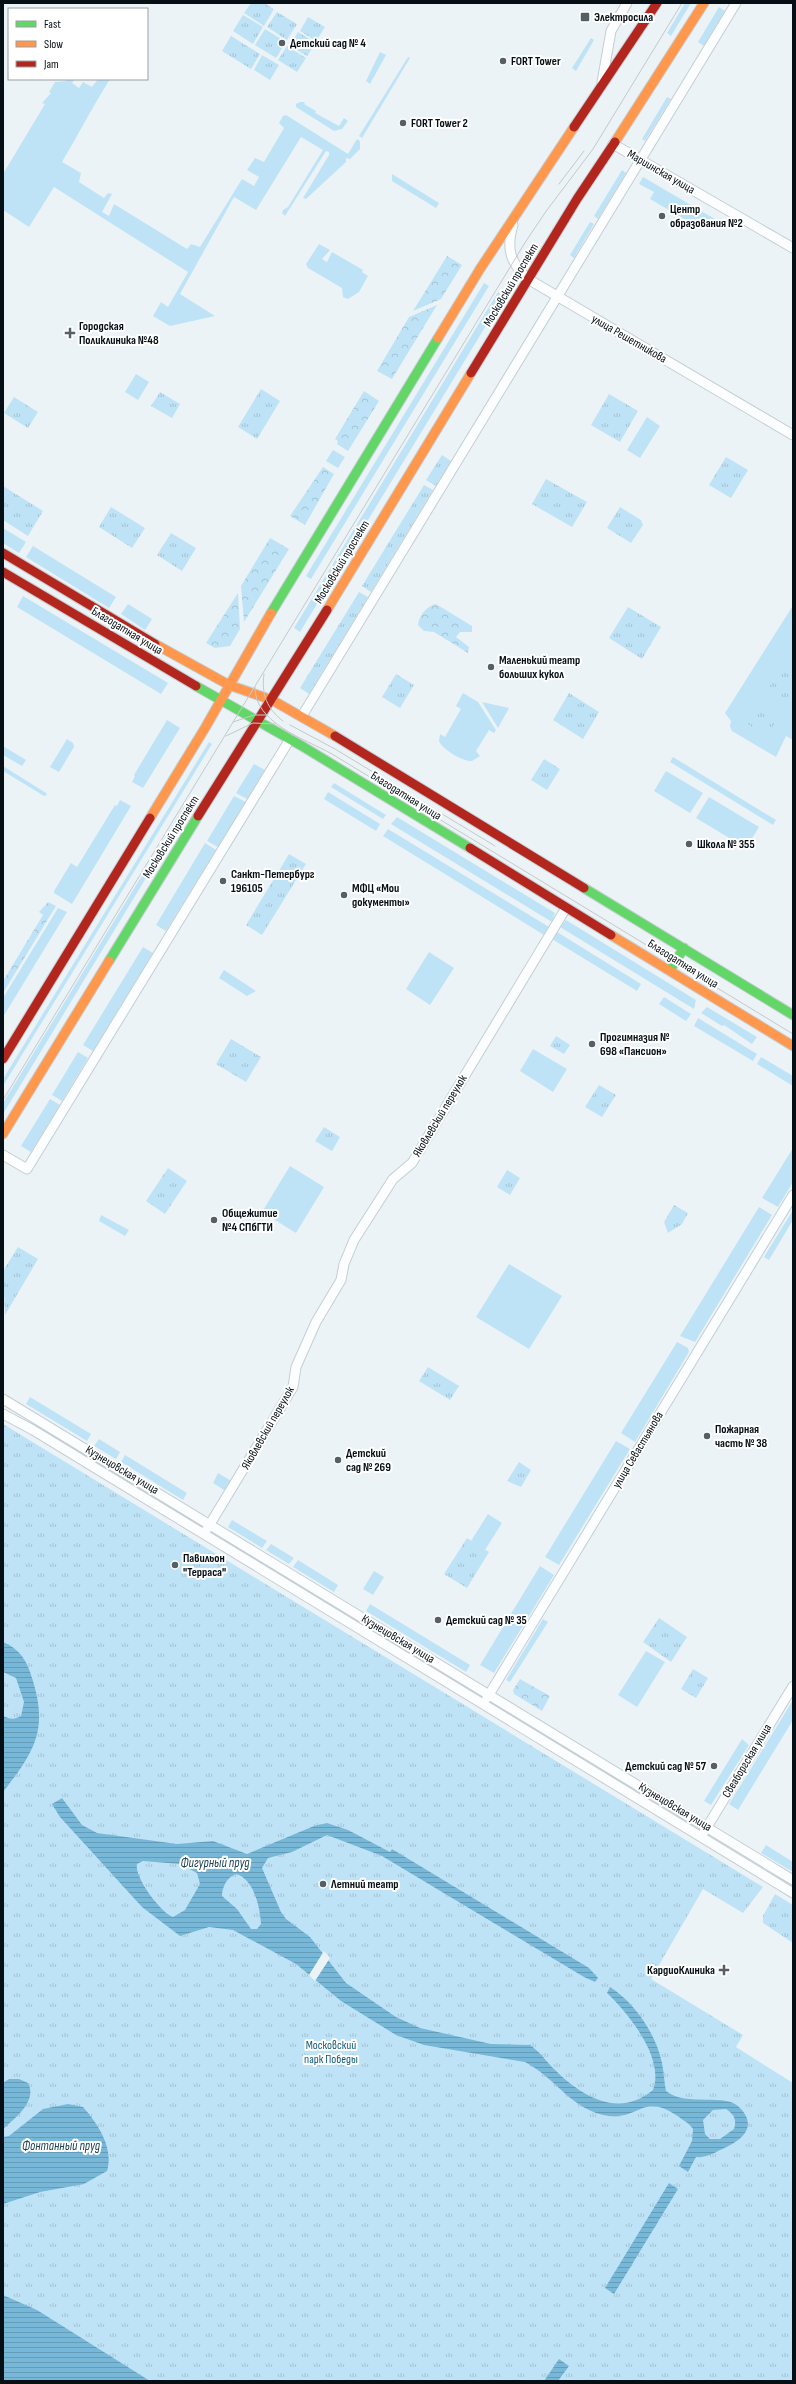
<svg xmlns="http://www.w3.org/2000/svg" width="796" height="2384" viewBox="0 0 796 2384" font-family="'Sofia Sans Condensed',sans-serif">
  <defs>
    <pattern id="forest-crowns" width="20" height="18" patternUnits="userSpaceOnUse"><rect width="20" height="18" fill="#bfe3f6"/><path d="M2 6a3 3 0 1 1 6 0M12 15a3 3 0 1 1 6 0" fill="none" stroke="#a3c2d2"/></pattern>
    <pattern id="park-tufts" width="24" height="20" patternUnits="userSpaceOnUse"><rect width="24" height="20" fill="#bfe3f6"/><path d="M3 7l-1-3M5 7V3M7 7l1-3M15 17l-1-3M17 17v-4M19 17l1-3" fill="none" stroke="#a3c2d2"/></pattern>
    <pattern id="water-rules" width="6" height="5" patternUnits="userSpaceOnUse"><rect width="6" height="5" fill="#77b8d8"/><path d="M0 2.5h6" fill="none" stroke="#659db8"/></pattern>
  </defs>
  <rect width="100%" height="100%" fill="#ebf3f6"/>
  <path fill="#bfe3f6" d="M 685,3 L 691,3 L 671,36 L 667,33 Z
    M 719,7 L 725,11 L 704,46 L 698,42 Z
    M 591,38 L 594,40 L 576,71 L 572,68 Z
    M 380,52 L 386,55 L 370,84 L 366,81 Z
    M 408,57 L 410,58 L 362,138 L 359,136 Z
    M 66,79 L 75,79 L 72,83 L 79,88 L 83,82 L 92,87 L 98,79 L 110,79 C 93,106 78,135 62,162 L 81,173 L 79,182 L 104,198 L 108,193 L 112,194 L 102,212 L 109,216 L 114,204 L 187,249 L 191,244 L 200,247 L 242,179 L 254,186 L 259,177 L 247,170 L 255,158 L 264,162 L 284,128 L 279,123 L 283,116 L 286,115 L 348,154 L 357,139 L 360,141 L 360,149 L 350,159 L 346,158 L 346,162 L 306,199 L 303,198 L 329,155 L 329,152 L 326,151 L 285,216 L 282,213 L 283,210 L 288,207 L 323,150 L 301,137 L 256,210 L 234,197 L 180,294 L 215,316 L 170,326 L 153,316 L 161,302 L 168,307 L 188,272 L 54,187 L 29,227 L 3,210 L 3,174 L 45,104 L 42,103 L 51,93 L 49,92 L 55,82 L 66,81 Z
    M 667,97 L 671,99 L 645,141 L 642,139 Z
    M 300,102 L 305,102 L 304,104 L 316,111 L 315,113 L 339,126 L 344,118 L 348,121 L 342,129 L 334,131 L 296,107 L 296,104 Z
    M 622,170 L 626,173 L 598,219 L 594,216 Z
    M 392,174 L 439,203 L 436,208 L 392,181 Z
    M 643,177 L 720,222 L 716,228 L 700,219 L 696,226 L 650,199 L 654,192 L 639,184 Z
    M 590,222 L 594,224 L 574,258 L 570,255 Z
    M 319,244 L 330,250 L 322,259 L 327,262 L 332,252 L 363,270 L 362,272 L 368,276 L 359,292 L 348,299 L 343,297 L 342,288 L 308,268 L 306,264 Z
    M 484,283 L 489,286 L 311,579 L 306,576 Z
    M 498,292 L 504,296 L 300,632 L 294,628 Z
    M 136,374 L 149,382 L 138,400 L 125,392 Z
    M 647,417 L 660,426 L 640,458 L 627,450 Z
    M 333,450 L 345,457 L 338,468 L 326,461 Z
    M 3,528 L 26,542 L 19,553 L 3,543 Z
    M 33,546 L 116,597 L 109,608 L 26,557 Z
    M 23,596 L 168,683 L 161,694 L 17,607 Z
    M 128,604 L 152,619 L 145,630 L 121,614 Z
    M 792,607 L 793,740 L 786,736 L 776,757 L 732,731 L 730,726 L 731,721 L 725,713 Z
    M 463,693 L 478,702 L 496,730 L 494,733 L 489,730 L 476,751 L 480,756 L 472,761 C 463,762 442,749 439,741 L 440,734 L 445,737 L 461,709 L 456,706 Z
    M 482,702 L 509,708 L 498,728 Z
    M 167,720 L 180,728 L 143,788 L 132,782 L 135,776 L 134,775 Z
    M 67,739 L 73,743 L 74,747 L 59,772 L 50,767 Z
    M 209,742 L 212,744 L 3,1086 L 3,1079 Z
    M 3,746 L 26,760 L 22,766 L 3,755 Z
    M 673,757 L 776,820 L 773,825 L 670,762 Z
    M 254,764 L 265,770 L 247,799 L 236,793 Z
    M 3,766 L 46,793 L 47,795 L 44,796 L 3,771 Z
    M 666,771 L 703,793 L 690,813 L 654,791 Z
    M 334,783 L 386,815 L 383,819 L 331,787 Z
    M 328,792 L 380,824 L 376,831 L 324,799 Z
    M 234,796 L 246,802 L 218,847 L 207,841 Z
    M 709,797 L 759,827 L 746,848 L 696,818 Z
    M 120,800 L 131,806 L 72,904 L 54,893 L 54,891 L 71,863 L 77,867 L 115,805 L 117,806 Z
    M 185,805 L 189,807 L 3,1114 L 3,1103 Z
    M 397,817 L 555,913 L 552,922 L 391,824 Z
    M 388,829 L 549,927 L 544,935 L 383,836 Z
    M 205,843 L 216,850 L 166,931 L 156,925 Z
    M 58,908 L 67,912 L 3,1017 L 3,998 Z
    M 566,920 L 696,1000 L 694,1009 L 560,927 Z
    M 557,932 L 641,984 L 637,991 L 552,939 Z
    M 143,947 L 153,953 L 93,1051 L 83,1045 Z
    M 429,952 L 454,968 L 430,1005 L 406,989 Z
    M 224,970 L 256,991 L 247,996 L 219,978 Z
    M 664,997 L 691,1014 L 686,1021 L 659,1004 Z
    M 707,1007 L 757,1037 L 752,1044 L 724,1025 L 722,1026 L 701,1013 Z
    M 698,1018 L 757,1054 L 753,1061 L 694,1026 Z
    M 533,1049 L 567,1069 L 553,1092 L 520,1071 Z
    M 78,1052 L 88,1058 L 62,1101 L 52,1095 Z
    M 761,1057 L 793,1076 L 793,1086 L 757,1064 Z
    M 50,1099 L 60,1105 L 31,1152 L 21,1146 Z
    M 793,1148 L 793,1182 L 778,1207 L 762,1198 Z
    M 290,1166 L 324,1187 L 296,1233 L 262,1212 Z
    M 759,1207 L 772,1215 L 695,1342 L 680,1336 Z
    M 793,1210 L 793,1220 L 769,1260 L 764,1257 Z
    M 101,1215 L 129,1230 L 125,1236 L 99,1221 Z
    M 509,1264 L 562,1296 L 529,1349 L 476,1317 Z
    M 677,1342 L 688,1348 L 689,1352 L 635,1442 L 621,1433 Z
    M 30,1397 L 91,1434 L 87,1441 L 26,1404 Z
    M 99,1439 L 120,1452 L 116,1459 L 94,1446 Z
    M 616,1441 L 630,1449 L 559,1565 L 545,1557 Z
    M 125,1455 L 187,1493 L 183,1500 L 121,1462 Z
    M 218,1473 L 233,1482 L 227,1492 L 213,1483 Z
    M 488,1514 L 502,1523 L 485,1550 L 471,1541 Z
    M 232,1520 L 267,1541 L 262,1548 L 228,1527 Z
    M 271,1544 L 294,1558 L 289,1564 L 266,1550 Z
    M 298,1560 L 338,1585 L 334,1592 L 293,1567 Z
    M 540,1566 L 554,1575 L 494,1673 L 480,1665 Z
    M 374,1571 L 384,1577 L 373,1595 L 363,1589 Z
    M 370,1604 L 470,1665 L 466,1672 L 366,1611 Z
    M 543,1619 L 548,1622 L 510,1682 L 506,1680 Z
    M 646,1651 L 665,1662 L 637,1707 L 618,1695 Z
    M 793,1700 L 793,1720 L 738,1810 L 729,1804 Z
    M 742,1739 L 749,1745 L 711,1805 L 704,1801 Z
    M 766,1845 L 793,1862 L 793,1872 L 761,1853 Z"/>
  <path fill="url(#forest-crowns)" d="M 447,256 L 462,265 L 441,299 L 413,311 Z
    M 437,305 L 392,379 L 377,371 L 409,317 Z
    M 364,391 L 379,401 L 348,451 L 337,444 L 338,441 L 335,439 Z
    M 323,467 L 334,474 L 305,525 L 290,516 Z
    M 270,538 L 289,549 L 244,622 L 241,586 Z
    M 238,593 L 240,629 L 230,646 L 215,648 L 206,643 Z
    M 436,604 L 472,626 L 472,632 L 460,632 L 456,637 L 469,647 L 468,653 L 434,632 L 424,631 L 418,625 C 419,615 427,606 436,604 Z
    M 48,902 L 56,906 L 3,993 L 3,981 L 43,915 L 39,912 Z
    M 520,1679 L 550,1696 L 542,1711 L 514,1694 L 513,1690 Z"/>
  <path fill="url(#park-tufts)" d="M 251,3 L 264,3 L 274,9 L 264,26 L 244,13 Z
    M 277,12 L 297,24 L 287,40 L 267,27 Z
    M 243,15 L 263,27 L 253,44 L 233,31 Z
    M 308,17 L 325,27 L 316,41 L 300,31 Z
    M 265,29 L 286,42 L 276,58 L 255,45 Z
    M 298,32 L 316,43 L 307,56 L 290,46 Z
    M 231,36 L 260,54 L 251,69 L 222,51 Z
    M 287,46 L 306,58 L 297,72 L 278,60 Z
    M 262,55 L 279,65 L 270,80 L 254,70 Z
    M 261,389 L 280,401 L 257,439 L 238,427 Z
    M 160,392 L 180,404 L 172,418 L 151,406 Z
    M 609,394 L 638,411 L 620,442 L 591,425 Z
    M 14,397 L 38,412 L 28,428 L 4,413 Z
    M 442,455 L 451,461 L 436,486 L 426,480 Z
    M 726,457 L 748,470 L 731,498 L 709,485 Z
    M 546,479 L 587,502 L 572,527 L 532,504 Z
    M 424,485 L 433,490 L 371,592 L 362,586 Z
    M 3,486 L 43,511 L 28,536 L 3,520 Z
    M 111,507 L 145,528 L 132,548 L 99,527 Z
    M 620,507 L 641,520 L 643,525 L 631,543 L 607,528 Z
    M 171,533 L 196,548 L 182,571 L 157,555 Z
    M 359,592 L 368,597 L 309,694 L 300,688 Z
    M 628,607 L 661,627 L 642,659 L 609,638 Z
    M 785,662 L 793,667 L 793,704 L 768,689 Z
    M 396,674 L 414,685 L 400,708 L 382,697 Z
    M 569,693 L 599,712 L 583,739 L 553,720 Z
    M 759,702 L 780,715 L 767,736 L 746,723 Z
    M 544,759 L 560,769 L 547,790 L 531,780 Z
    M 289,854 L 306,864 L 262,935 L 246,925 Z
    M 556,1036 L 570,1045 L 564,1054 L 550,1046 Z
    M 231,1039 L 261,1057 L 246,1082 L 216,1064 Z
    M 599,1085 L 616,1095 L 602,1117 L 585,1107 Z
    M 324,1127 L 340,1137 L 332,1151 L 315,1141 Z
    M 168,1168 L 187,1181 L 165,1214 L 146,1201 Z
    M 507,1170 L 520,1178 L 510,1195 L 497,1187 Z
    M 674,1205 L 688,1213 L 682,1224 L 668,1233 L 664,1222 Z
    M 18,1247 L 38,1259 L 5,1315 L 3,1271 Z
    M 428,1367 L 459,1386 L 450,1400 L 419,1381 Z
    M 3,1424 L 763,1887 L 743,1913 L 703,1889 L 651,1979 L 743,2035 L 736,2047 L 793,2083 L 793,2381 L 3,2381 Z
    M 519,1462 L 531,1470 L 521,1487 L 507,1481 Z
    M 467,1538 L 489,1552 L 467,1588 L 444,1574 Z
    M 659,1618 L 687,1637 L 671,1662 L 643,1642 Z
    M 693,1669 L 708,1678 L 696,1698 L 681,1689 Z
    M 775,1894 L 793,1905 L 793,1943 L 763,1923 L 763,1916 Z"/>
  <path fill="url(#water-rules)" fill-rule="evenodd" d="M 3,1642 C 20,1649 27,1661 32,1678 C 49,1730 34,1752 3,1792 L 3,1716 C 10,1719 14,1720 21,1716 L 24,1702 L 16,1678 L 3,1672 Z
    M 62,1798 L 82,1825 L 97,1833 L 177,1844 L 213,1841 L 247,1854 L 314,1826 L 327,1823 L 348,1830 L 390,1852 L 392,1849 L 589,1968 L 598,1978 L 595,1982 L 584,1977 L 382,1856 L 327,1835 L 292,1852 L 268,1858 L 262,1868 L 281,1912 L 286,1919 L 310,1937 L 346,1983 L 396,2017 L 420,2028 L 491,2044 L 530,2045 C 539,2051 546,2061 554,2069 C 581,2096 618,2119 653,2090 C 665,2058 628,2013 607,1993 L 610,1987 C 635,2003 656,2034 662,2063 C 664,2072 664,2082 666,2091 C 687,2108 727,2091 741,2109 C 759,2129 738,2143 720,2150 C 713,2154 704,2158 696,2157 L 688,2172 L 679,2166 L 692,2141 L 693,2129 C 689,2123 684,2121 679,2117 C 643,2092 641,2119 609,2116 C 572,2111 556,2078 525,2062 L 424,2045 L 396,2035 L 341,2001 L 296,1964 L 233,1930 L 209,1927 L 180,1936 L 142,1907 L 60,1817 L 52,1804 ZM 143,1861 L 180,1864 L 197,1873 L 200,1884 L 185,1910 L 173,1917 C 161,1913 134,1877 137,1864 ZM 236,1874 C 254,1879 260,1907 261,1924 L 257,1929 L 251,1929 L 237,1909 L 222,1896 C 222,1887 227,1877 236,1874 ZM 726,2109 C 734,2114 737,2120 734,2129 L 720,2139 L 710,2139 L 705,2134 L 703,2120 L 713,2110 Z
    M 9,2079 L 19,2079 L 28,2083 C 38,2101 14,2119 3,2129 L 3,2083 Z
    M 68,2104 L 83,2107 C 98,2124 114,2148 107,2171 L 84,2184 L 40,2192 L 3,2204 L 3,2137 L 9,2136 L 43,2109 Z
    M 669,2183 L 678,2189 L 614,2294 L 605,2288 Z
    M 3,2295 L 37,2310 L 150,2381 L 3,2381 Z
    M 559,2359 L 569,2366 L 558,2381 L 544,2381 Z"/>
  <path fill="#ebf3f6" d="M 324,1951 L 330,1958 L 315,1981 L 309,1975 Z"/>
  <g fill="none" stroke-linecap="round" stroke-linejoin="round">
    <defs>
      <path id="street" d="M 602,82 L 611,31 L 627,3
        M 613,144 L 793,248
        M 513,225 C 506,248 510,263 528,279 L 793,435
        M 302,716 L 736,3
        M 3,1155 L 27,1169 L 290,739
        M 3,1399 L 793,1880
        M 3,1414 L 33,1430 L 793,1893
        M 207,1529 L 293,1387 L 296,1367 L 316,1322 L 341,1280 L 344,1264 L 354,1240 L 393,1179 L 412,1163 L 566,908
        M 487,1698 L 793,1195
        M 704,1832 L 793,1686"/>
      <path id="fast" d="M 271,613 L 438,338
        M 196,686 L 302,746 L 470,848
        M 584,888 L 793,1015
        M 109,961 L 198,816
        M 670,970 L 684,948"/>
      <path id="slow" d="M 615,142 L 704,3
        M 438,338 L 480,269 L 574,127
        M 327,610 L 471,373
        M 155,644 L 229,685 L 272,700 L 335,736
        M 150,818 L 205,728 L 271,613
        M 611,935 L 793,1046
        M 3,1134 L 109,961"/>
      <path id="jam" d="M 574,127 L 657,3
        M 471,373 L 577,199 L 615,142
        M 3,553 L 155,644
        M 3,572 L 196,686
        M 335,736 L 584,888
        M 198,816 L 327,610
        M 470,848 L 611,935
        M 3,1059 L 150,818"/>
    </defs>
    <use href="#street" stroke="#c5ced3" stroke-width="11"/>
    <use href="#fast" stroke="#c5ced3" stroke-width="11"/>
    <use href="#slow" stroke="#c5ced3" stroke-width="11"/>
    <use href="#jam" stroke="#c5ced3" stroke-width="11"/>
    <use href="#street" stroke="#fcfdfe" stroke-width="9"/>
    <use href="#fast" stroke="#63d668" stroke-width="9"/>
    <use href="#slow" stroke="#ff974d" stroke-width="9"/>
    <use href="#jam" stroke="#b3261e" stroke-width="9"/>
    <path stroke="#c6c8ca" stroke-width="1" d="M 559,184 L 584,151
      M 264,674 C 261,694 267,709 283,721
      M 255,687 C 254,723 305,739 332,754 L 793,1034
      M 233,722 L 254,715 L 268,715
      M 290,725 L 335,749 L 495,846
      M 226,736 L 253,723 L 275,724
      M 3,1100 L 526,241 L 547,210 L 593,149 L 682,3"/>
  </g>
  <g fill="#565f64" stroke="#fff" stroke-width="1.5">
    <rect x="580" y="12" width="10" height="10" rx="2"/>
    <circle cx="282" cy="43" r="4"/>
    <circle cx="503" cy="61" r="4"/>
    <circle cx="403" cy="123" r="4"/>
    <circle cx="662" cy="216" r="4"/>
    <path d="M68 327h4v4h4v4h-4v4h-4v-4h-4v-4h4z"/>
    <circle cx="491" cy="667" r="4"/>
    <circle cx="689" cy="844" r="4"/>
    <circle cx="223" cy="881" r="4"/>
    <circle cx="344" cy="895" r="4"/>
    <circle cx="592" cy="1044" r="4"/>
    <circle cx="214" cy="1220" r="4"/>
    <circle cx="707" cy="1436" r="4"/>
    <circle cx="338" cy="1460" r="4"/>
    <circle cx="175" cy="1565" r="4"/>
    <circle cx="438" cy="1620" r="4"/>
    <circle cx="714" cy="1766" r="4"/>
    <circle cx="323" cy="1884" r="4"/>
    <path d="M722 1964h4v4h4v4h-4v4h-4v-4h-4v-4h4z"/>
  </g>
  <g text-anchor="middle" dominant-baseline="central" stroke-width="4" stroke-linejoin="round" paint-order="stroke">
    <g font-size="12" font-weight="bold" fill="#050f15" stroke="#fff" text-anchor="start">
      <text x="594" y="17">Электросила</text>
      <text x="290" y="43">Детский сад № 4</text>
      <text x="511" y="61">FORT Tower</text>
      <text x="411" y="123">FORT Tower 2</text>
      <text x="670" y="209">Центр<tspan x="670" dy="14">образования №2</tspan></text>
      <text x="79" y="326">Городская<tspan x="79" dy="14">Поликлиника №48</tspan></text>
      <text x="499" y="660">Маленький театр<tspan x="499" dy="14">больших кукол</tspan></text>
      <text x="697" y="844">Школа № 355</text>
      <text x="231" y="874">Санкт-Петербург<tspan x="231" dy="14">196105</tspan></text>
      <text x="352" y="888">МФЦ «Мои<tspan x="352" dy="14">документы»</tspan></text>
      <text x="600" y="1037">Прогимназия №<tspan x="600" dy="14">698 «Пансион»</tspan></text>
      <text x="222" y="1213">Общежитие<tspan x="222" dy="14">№4 СПбГТИ</tspan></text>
      <text x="715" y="1429">Пожарная<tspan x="715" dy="14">часть № 38</tspan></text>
      <text x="346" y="1453">Детский<tspan x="346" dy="14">сад № 269</tspan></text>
      <text x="183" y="1558">Павильон<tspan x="183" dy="14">"Терраса"</tspan></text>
      <text x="446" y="1620">Детский сад № 35</text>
      <text x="706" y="1766" text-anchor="end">Детский сад № 57</text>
      <text x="331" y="1884">Летний театр</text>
      <text x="715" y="1970" text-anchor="end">КардиоКлиника</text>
    </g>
    <g font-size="12" fill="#050f15" stroke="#fff">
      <text transform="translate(661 172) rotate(30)">Мариинская улица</text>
      <text transform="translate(511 285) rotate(-59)">Московский проспект</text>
      <text transform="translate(629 339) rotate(30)">улица Решетникова</text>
      <text transform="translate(342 562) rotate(-59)">Московский проспект</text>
      <text transform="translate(127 631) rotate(31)">Благодатная улица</text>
      <text transform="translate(406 796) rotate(32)">Благодатная улица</text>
      <text transform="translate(171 837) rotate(-58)">Московский проспект</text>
      <text transform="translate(683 964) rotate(32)">Благодатная улица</text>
      <text transform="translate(440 1116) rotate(-59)">Яковлевский переулок</text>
      <text transform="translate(268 1428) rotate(-60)">Яковлевский переулок</text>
      <text transform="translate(638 1450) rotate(-59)">улица Севастьянова</text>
      <text transform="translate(122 1470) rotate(31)">Кузнецовская улица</text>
      <text transform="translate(398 1639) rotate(31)">Кузнецовская улица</text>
      <text transform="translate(747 1761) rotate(-59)">Свеаборгская улица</text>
      <text transform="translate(675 1807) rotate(31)">Кузнецовская улица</text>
    </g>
    <g font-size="12" fill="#145a78" stroke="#fff">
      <text x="331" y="2045">Московский<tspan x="331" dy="14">парк Победы</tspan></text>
    </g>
    <g font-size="13" font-style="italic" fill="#1c4256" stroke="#fff">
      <text x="215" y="1863">Фигурный пруд</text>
      <text x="61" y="2146">Фонтанный пруд</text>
    </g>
  </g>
  <rect width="796" height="2384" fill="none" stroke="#050f15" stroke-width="8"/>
  <rect x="8" y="8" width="140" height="72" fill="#ffffff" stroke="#9b9fa1"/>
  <rect x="16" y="21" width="20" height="6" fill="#63d668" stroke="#9b9fa1"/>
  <text x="44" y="28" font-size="12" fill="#050f15">Fast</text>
  <rect x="16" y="41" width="20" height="6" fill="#ff974d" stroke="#9b9fa1"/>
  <text x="44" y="48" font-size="12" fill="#050f15">Slow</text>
  <rect x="16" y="61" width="20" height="6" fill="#b3261e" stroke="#9b9fa1"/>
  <text x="44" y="68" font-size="12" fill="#050f15">Jam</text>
</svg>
